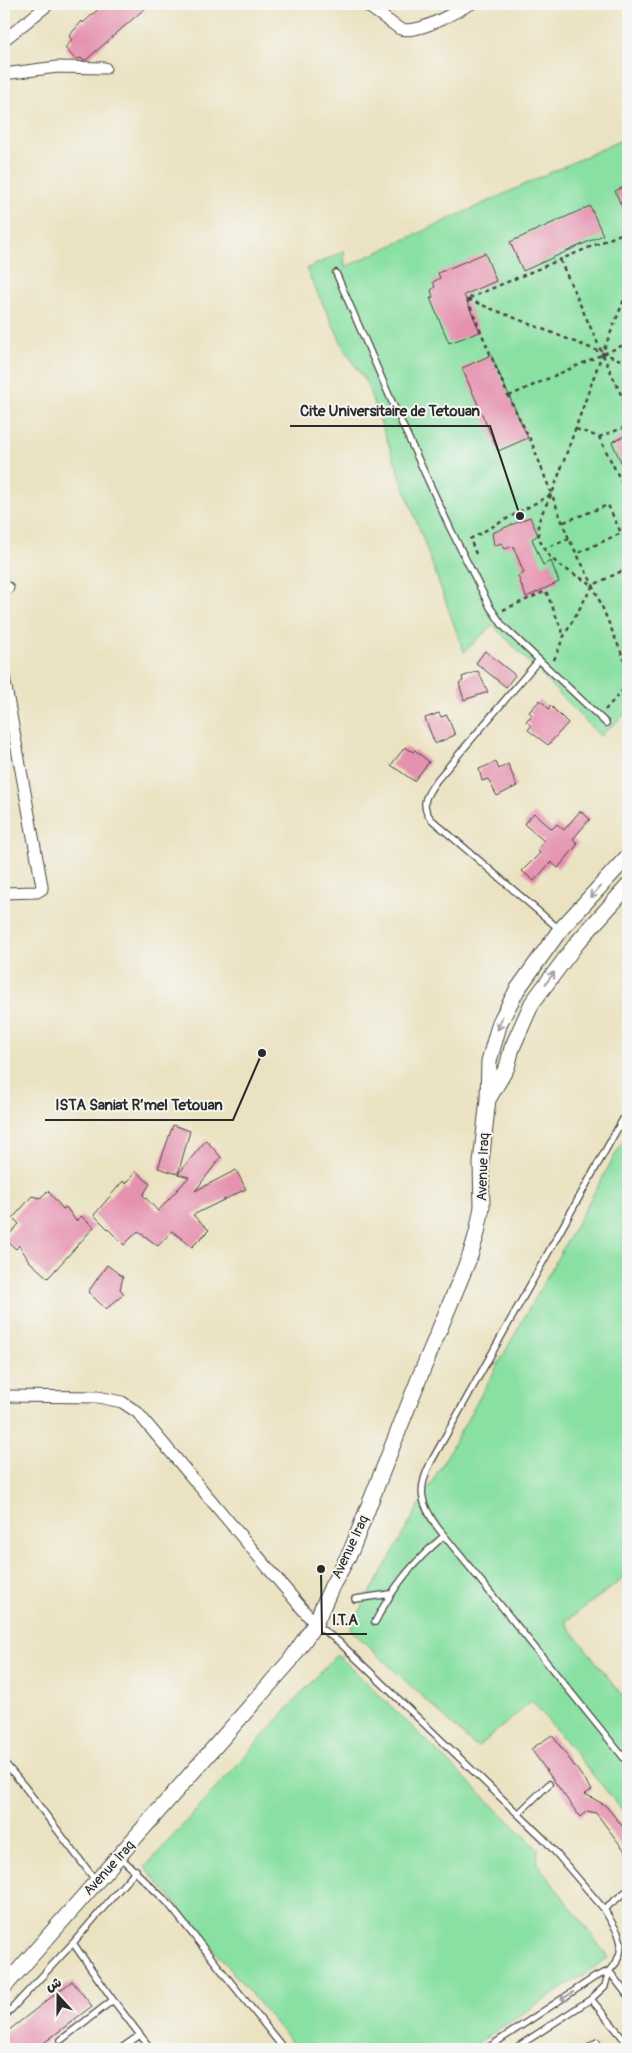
<svg xmlns="http://www.w3.org/2000/svg" width="632" height="2053" viewBox="0 0 632 2053" font-family="Pangolin,'Playpen Sans Arabic',sans-serif">
  <rect width="100%" height="100%" fill="#f6f6f2"/>
  <filter id="ink" filterUnits="userSpaceOnUse"><feTurbulence type="fractalNoise" baseFrequency=".02" numOctaves="2"/><feDisplacementMap in="SourceGraphic" scale="10" xChannelSelector="R" yChannelSelector="G"/><feConvolveMatrix kernelMatrix="1 2 1 2 8 2 1 2 1" color-interpolation-filters="sRGB"/></filter>
  <filter id="wash" filterUnits="userSpaceOnUse"><feTurbulence type="fractalNoise" baseFrequency=".0096" numOctaves="4" result="noise"/><feDisplacementMap in="SourceGraphic" scale="20" xChannelSelector="R" yChannelSelector="G"/><feGaussianBlur stdDeviation="1.12" result="paint"/><feColorMatrix in="noise" values="0 0 0 0 0 0 0 0 0 0 0 0 0 0 0 0 0 1.4 0 .05"/><feComposite in="paint" operator="in"/></filter>
  <g filter="url(#wash)">
    <rect width="100%" height="100%" fill="#ebe2c1"/>
    <path fill="#89e0a3" stroke="#5a8667" d="M 628,137 L 628,712 L 600,736 L 493,625 L 464,652 L 366,382 L 345,350 L 306,269 L 344,251 L 345,267 Z
      M 628,1132 L 628,1575 L 565,1622 L 628,1703 L 628,1817 L 532,1701 L 477,1748 L 350,1629 Z
      M 337,1654 L 538,1849 L 537,1863 L 609,1958 L 468,2049 L 297,2049 L 145,1867 Z"/>
    <g id="blocks">
      <path fill="#e592af" d="M 104,4 L 150,4 L 86,60 L 79,58 L 76,60 L 65,48 L 72,40 L 69,36 L 82,21 L 83,23 Z
        M 628,185 L 628,221 L 615,191 Z
        M 590,206 L 603,235 L 523,271 L 510,242 Z
        M 485,253 L 496,281 L 464,295 L 480,332 L 449,343 L 430,298 L 433,297 L 431,290 L 435,287 L 433,282 L 440,278 L 438,273 Z
        M 491,355 L 528,438 L 498,451 L 462,368 Z
        M 628,434 L 628,478 L 612,442 Z
        M 530,517 L 538,535 L 532,539 L 543,565 L 551,561 L 559,582 L 526,597 L 518,576 L 524,573 L 513,546 L 505,549 L 501,543 L 494,546 L 492,533 Z
        M 485,651 L 515,675 L 506,687 L 476,663 Z
        M 478,671 L 488,692 L 464,700 L 459,683 L 463,681 L 462,677 Z
        M 540,700 L 549,709 L 550,705 L 568,723 L 548,745 L 528,730 L 531,726 L 526,721 L 532,715 L 529,712 Z
        M 439,713 L 441,717 L 447,715 L 455,735 L 435,744 L 425,718 Z
        M 405,747 L 413,752 L 415,750 L 429,762 L 414,781 L 391,765 Z
        M 496,762 L 499,769 L 508,764 L 517,786 L 497,796 L 488,779 L 482,781 L 479,769 Z
        M 580,811 L 590,819 L 573,839 L 578,844 L 558,868 L 551,862 L 534,881 L 522,871 L 540,853 L 537,850 L 544,841 L 524,824 L 534,813 L 552,829 L 557,824 L 564,830 Z
        M 173,1125 L 190,1131 L 178,1174 L 158,1168 Z
        M 206,1140 L 221,1157 L 195,1191 L 236,1170 L 246,1189 L 193,1215 L 209,1230 L 192,1247 L 172,1231 L 158,1246 L 138,1231 L 124,1245 L 94,1215 L 123,1181 L 126,1184 L 136,1171 L 150,1184 L 143,1195 L 158,1211 L 189,1177 L 178,1174 Z
        M 48,1191 L 63,1209 L 66,1207 L 76,1221 L 81,1216 L 94,1227 L 48,1278 L 29,1261 L 19,1245 L 16,1249 L 5,1239 L 19,1224 L 13,1218 L 32,1196 L 40,1198 Z
        M 107,1265 L 123,1277 L 120,1289 L 124,1294 L 106,1309 L 88,1292 Z
        M 552,1735 L 592,1790 L 585,1794 L 605,1805 L 628,1833 L 628,1855 L 596,1813 L 587,1811 L 580,1817 L 531,1749 Z
        M 72,1981 L 92,2006 L 36,2049 L 9,2049 L 4,2043 L 4,2034 Z"/>
    </g>
  </g>
  <g filter="url(#ink)">
    <use href="#blocks" fill-opacity="0" stroke="#484642" stroke-width="1"/>
    <g fill="none" stroke-linecap="round" stroke-linejoin="round">
      <defs>
        <path id="service" d="M 336,273 L 392,402 L 450,528 L 490,607 L 503,626 L 606,723
          M 538,661 L 437,780 C 427,794 419,804 431,819 L 559,929
          M 628,1110 L 431,1462 C 417,1489 420,1503 438,1528 L 628,1763
          M 355,1599 L 390,1594
          M 375,1622 C 393,1587 414,1561 444,1536
          M 315,1624 L 339,1642 L 544,1839 L 604,1909 L 618,1933 L 621,1943 L 620,1953 L 616,1963 L 609,1971 L 595,1977 L 486,2049
          M 4,1762 L 24,1786 L 96,1881
          M 518,1814 L 549,1784
          M 120,1857 L 167,1902 L 284,2049
          M 604,1909 L 628,1890
          M 73,1943 L 113,2000 L 151,2049
          M 609,1971 L 628,1996
          M 591,1999 L 628,2044
          M 4,2017 L 73,1943 L 136,1870
          M 61,2040 L 113,2000
          M 120,2049 L 140,2035
          M 514,2049 L 591,1999 L 605,1986 L 609,1971
          M 587,2049 L 597,2042"/>
        <path id="minor" d="M 365,4 L 400,29 C 420,34 452,13 471,4
          M 379,14 L 387,4
          M 4,40 L 49,4
          M 4,74 L 57,67 L 105,68
          M 4,591 L 8,588
          M 4,677 L 42,886 L 42,889 L 37,892 L 4,893
          M 4,1396 L 98,1397 L 122,1402 L 137,1412 L 315,1624"/>
        <path id="tertiary" d="M 489,1098 L 507,1067 L 512,1048 L 532,1003 L 577,943 L 628,886
          M 4,1987 L 290,1661 L 315,1624 L 332,1586 L 351,1551 L 420,1376 L 470,1256 L 477,1233 L 482,1207 L 481,1163 L 488,1099 L 489,1061 L 500,1022 L 517,990 L 560,930 L 628,856"/>
      </defs>
      <use href="#service" stroke="#484642" stroke-width="8"/>
      <use href="#minor" stroke="#484642" stroke-width="13"/>
      <use href="#tertiary" stroke="#484642" stroke-width="17"/>
      <path stroke="#484642" stroke-width="2.5" stroke-dasharray="4 4" stroke-linecap="butt" d="M 628,231 L 467,299 L 628,363
        M 560,260 L 628,410
        M 467,299 L 508,396 L 531,441 L 569,539 L 593,585 L 628,669
        M 509,396 L 628,343
        M 576,429 L 599,437 L 625,489
        M 599,437 L 628,426
        M 551,495 C 547,504 538,518 538,528 C 539,559 568,570 591,584
        M 564,522 L 608,505 L 621,533 L 576,554
        M 543,549 L 569,539
        M 476,554 L 470,539 L 552,494 L 602,354 L 628,290
        M 503,610 L 546,591 L 564,636
        M 554,660 L 564,636 L 593,585 L 628,568
        M 605,710 L 628,684"/>
      <use href="#service" stroke="#fff" stroke-width="5.5"/>
      <use href="#minor" stroke="#fff" stroke-width="11"/>
      <use href="#tertiary" stroke="#fff" stroke-width="15"/>
    </g>
    <defs><path id="oneway-shaft" d="M-6 0H5M1.5-3L5.5 0L1.5 3" fill="none" stroke-width="1.6" stroke-linecap="round" stroke-linejoin="round" transform="scale(1.25)"/></defs>
    <g stroke="#a0a0a0">
      <use href="#oneway-shaft" transform="translate(595 892) rotate(133)"/>
      <use href="#oneway-shaft" transform="translate(550 978) rotate(-53)"/>
      <use href="#oneway-shaft" transform="translate(500 1023) rotate(110)"/>
      <use href="#oneway-shaft" transform="translate(567 1996) rotate(147)"/>
    </g>
  </g>
  <g text-anchor="middle" dominant-baseline="central" stroke-width="4" stroke-linejoin="round" paint-order="stroke">
    <g font-size="14" fill="#2b2b2b" stroke="#f6f6f2">
      <text transform="translate(483 1167) rotate(-88)">Avenue Iraq</text>
      <text transform="translate(350 1547) rotate(-65)">Avenue Iraq</text>
      <text transform="translate(109 1868) rotate(-48)">Avenue Iraq</text>
    </g>
  </g>
  <path fill="none" stroke="#2b2b2b" stroke-width="2" d="M520 516L490 426H290M262 1053L233 1120H45M321 1569L322 1634H367"/>
  <g fill="#2b2b2b" stroke="#f6f6f2" stroke-width="2">
    <circle cx="520" cy="516" r="5"/>
    <circle cx="262" cy="1053" r="5"/>
    <circle cx="321" cy="1569" r="5"/>
  </g>
  <g font-size="15" text-anchor="middle" font-weight="bold" fill="#2b2b2b" stroke="#f6f6f2" stroke-width="4" stroke-linejoin="round" paint-order="stroke">
    <text x="390" y="416">Cite Universitaire de Tetouan</text>
    <text x="139" y="1110">ISTA Saniat R’mel Tetouan</text>
    <text x="345" y="1625">I.T.A</text>
  </g>
  <rect width="632" height="2053" fill="none" stroke="#f6f6f2" stroke-width="20"/>
  <g transform="translate(58 1996) rotate(339)" stroke="#f6f6f2" stroke-width="4" paint-order="stroke">
  <path d="M0-4L9 19L0 12L-9 19Z" fill="#2b2b2b"/>
  <text y="-8" font-size="14" font-weight="bold" text-anchor="middle" fill="#2b2b2b">ش</text>
  </g>
</svg>
